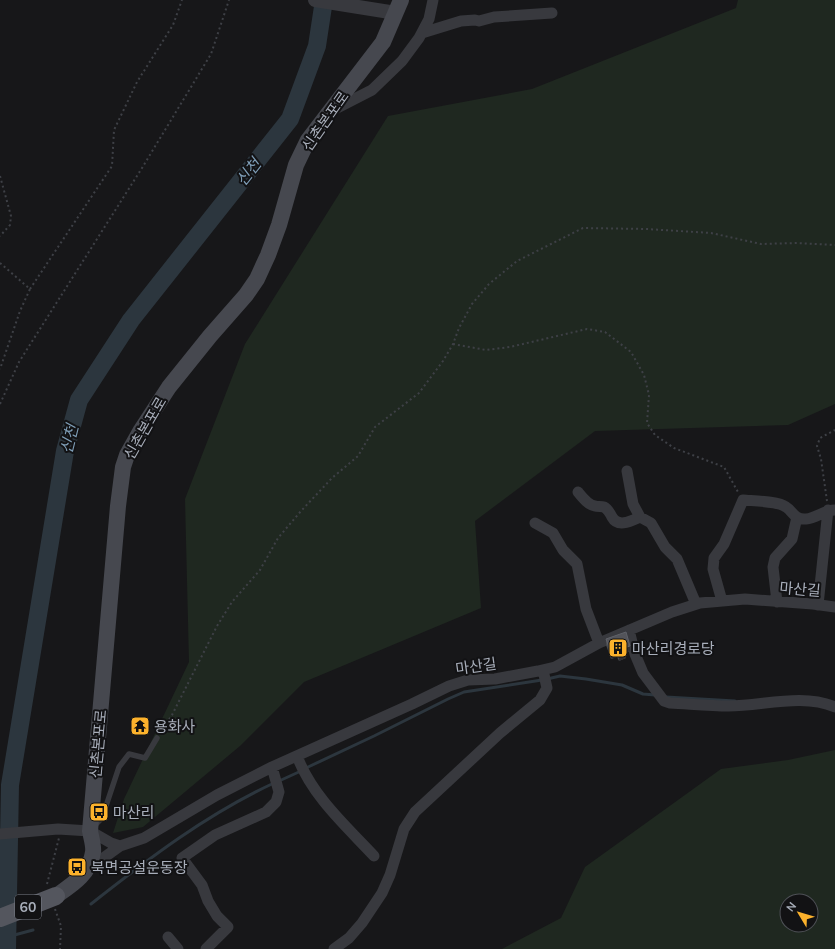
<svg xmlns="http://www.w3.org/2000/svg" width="835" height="949" viewBox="0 0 835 949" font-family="Mulish,'Noto Sans KR',sans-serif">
  <rect width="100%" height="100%" fill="#171719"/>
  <path fill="#1f2820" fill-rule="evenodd" d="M 738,0 L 835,0 L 835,404 L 788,425 L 595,431 L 475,521 L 481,608 L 304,682 L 240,746 L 143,827 L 113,833 L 124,799 L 189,662 L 185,499 L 245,344 L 388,116 L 532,89 L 736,8 Z
    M 835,750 L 835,949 L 502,949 L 561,918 L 585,867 L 721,769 L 788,760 ZM 787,901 L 811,901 L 811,925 L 787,925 Z"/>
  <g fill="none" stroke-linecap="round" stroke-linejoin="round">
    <path stroke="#2c363e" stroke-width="3" d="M 547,679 L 560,676 L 586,679 L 622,685 L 643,694 L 655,695
      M 666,697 L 735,701
      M 306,768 L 374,736 L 448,699 L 464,692 L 542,680
      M 279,781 L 301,771
      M 91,904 C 148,859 207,814 274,783
      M 7,937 L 33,930"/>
    <path stroke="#2c363e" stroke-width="18" d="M 7,949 L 10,785 L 65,451 L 79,400 L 131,320 L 290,119 L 317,46 L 324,0"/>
    <path stroke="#3e4046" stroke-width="2" stroke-dasharray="2 3" stroke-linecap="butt" d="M 0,176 L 11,216 L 10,225 L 0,236
      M 0,263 L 30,289 L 20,311 L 0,369
      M 30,289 L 112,166 L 114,130 L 137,82 L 173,25 L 182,0
      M 453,344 L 486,350 L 510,347 L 587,329 L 605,332 L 631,352 L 644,375 L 649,395 L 647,423 L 655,435 L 674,448 L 724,467 L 738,492
      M 0,404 L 19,362 L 142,168 L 211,54 L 229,0
      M 827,501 L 821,459 L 817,446 L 820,438 L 835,430
      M 161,732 L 172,715 L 217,626 L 232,602 L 260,570 L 278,538 L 301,511 L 332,478 L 358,456 L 375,427 L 419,393 L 443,361 L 453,344 L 459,328 L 472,304 L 489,284 L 517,261 L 583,228 L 647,229 L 711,233 L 761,244 L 797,243 L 835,245
      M 47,884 L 59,838
      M 55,909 L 61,926 L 60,949"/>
    <path stroke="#38393e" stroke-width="5.5" d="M 94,826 L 102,818 L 119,767 L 129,754 L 145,758 L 157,738"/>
    <path stroke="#38393e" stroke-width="11" d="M 422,33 L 461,21 L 475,20 L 479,21 L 494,17 L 552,13
      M 333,110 L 372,90 L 402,61 L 419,38 L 429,19 L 433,0
      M 627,471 L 633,504 L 640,517 L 651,523 L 665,547 L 677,559 L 696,604
      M 578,492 C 582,497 588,505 595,506 C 598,507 601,506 604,507 C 608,509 610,513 612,517 C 618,528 631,521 640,517
      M 535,523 L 553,533 L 563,550 L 577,564 L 586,609 L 599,643
      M 722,601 L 713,569 L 714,558 L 724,544 L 743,500 C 753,501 778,501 786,507 C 793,511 794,520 806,519 C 817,518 824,510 835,510
      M 777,602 L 773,567 L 775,558 L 792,539 L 797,517
      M 818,605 L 828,510
      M 629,630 L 635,654 L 643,673 L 664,701 L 670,703 C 690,704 709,706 729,706 C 763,706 802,693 835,707
      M 297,756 C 312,796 346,826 374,856
      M 0,834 L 58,829 L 90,831 L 111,843 L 120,846 L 88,869
      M 120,846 L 144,838 L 217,795 L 272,767 L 412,704 L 449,686 L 468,680 L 495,679 L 538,671 L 555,667 L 599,643 L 672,612 L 700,603 L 745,599 L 813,604 L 835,607
      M 168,937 L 178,949
      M 206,949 L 228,927 L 217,916 L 208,901 L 202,885 L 182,858 L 215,835 L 266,812 L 276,802 L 279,792 L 272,767
      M 334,949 L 349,938 L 362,923 L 382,893 L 390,875 L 404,829 L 415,812 L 500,733 L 540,700 L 547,688 L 543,670"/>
    <path stroke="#38393e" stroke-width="14" d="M 315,0 L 396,13"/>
    <path stroke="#46484f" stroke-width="16" d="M 56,896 C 72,885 90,874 93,852 C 94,846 91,837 90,831 L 118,506 L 123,467 L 127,455 L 141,430 L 169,387 L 210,336 L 246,295 L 257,279 L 268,255 L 279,225 L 296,165 L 308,140 L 383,42 L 401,0"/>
    <path stroke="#54565e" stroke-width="18" d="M 0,918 L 56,896"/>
  </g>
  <path fill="#484a4e" d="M 606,639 L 630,651 L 626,653 L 626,658 L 619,661 L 617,657 L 611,659 L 606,645 Z"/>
  <path fill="#303134" d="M 630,646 L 630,651 L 626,653 L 626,658 L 619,661 L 619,655 L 624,648 Z
    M 617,651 L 617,657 L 611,659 L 611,653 Z"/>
  <path fill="#53545a" stroke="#606269" d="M 626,632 L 630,646 L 624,648 L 626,653 L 619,655 L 617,651 L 611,653 L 606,639 Z"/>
  <defs>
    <symbol id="building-square" viewBox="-11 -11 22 22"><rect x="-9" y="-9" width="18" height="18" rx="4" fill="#fcb22c" stroke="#121214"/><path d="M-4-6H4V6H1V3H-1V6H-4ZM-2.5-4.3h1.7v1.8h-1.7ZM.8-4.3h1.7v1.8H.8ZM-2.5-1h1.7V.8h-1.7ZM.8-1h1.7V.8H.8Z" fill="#111"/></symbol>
    <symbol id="temple-square" viewBox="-11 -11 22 22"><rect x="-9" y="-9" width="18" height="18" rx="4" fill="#fcb22c" stroke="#121214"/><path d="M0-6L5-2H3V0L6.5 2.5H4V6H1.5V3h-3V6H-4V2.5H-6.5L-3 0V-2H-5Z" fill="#111"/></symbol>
    <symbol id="bus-square" viewBox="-11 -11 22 22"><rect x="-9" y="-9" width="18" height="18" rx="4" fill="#fcb22c" stroke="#121214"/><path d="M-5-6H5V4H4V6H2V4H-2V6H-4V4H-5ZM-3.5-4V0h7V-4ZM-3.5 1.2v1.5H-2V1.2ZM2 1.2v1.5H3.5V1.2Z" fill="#111"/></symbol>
  </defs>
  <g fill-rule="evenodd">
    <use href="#building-square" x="607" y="637" width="22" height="22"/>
    <use href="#temple-square" x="129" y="715" width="22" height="22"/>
    <use href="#bus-square" x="88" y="801" width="22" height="22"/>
    <use href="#bus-square" x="66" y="856" width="22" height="22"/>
  </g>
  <g text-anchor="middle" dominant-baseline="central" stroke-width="4" stroke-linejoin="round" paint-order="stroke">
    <rect fill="#121214" stroke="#7b7f88" stroke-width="1" x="15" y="895" width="26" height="24" rx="3"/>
    <g font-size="14" font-weight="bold" fill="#a8aeba">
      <text x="28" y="907">60</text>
    </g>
    <g font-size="15" fill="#a8aeba" stroke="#121214">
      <text transform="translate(325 121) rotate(-55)">신촌본포로</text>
      <text transform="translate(145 428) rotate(-60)">신촌본포로</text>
      <text transform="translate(800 589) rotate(5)">마산길</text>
      <text transform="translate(476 666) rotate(-8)">마산길</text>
      <text transform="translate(98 744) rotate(-85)">신촌본포로</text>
    </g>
    <g font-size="15" fill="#a8aeba" stroke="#121214" text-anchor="start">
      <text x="632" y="648">마산리경로당</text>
      <text x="154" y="726">용화사</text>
      <text x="113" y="812">마산리</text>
      <text x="91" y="867">북면공설운동장</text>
    </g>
    <g font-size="16" font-style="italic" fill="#7e9db6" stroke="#121214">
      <text transform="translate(248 172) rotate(-52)">신천</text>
      <text transform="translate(69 439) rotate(-76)">신천</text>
    </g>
  </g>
  <g transform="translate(799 913) rotate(308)"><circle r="19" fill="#121214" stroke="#4e5056"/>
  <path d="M0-3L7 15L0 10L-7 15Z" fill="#fcb22c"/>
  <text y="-6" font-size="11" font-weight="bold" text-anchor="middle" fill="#a8aeba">N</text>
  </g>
</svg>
